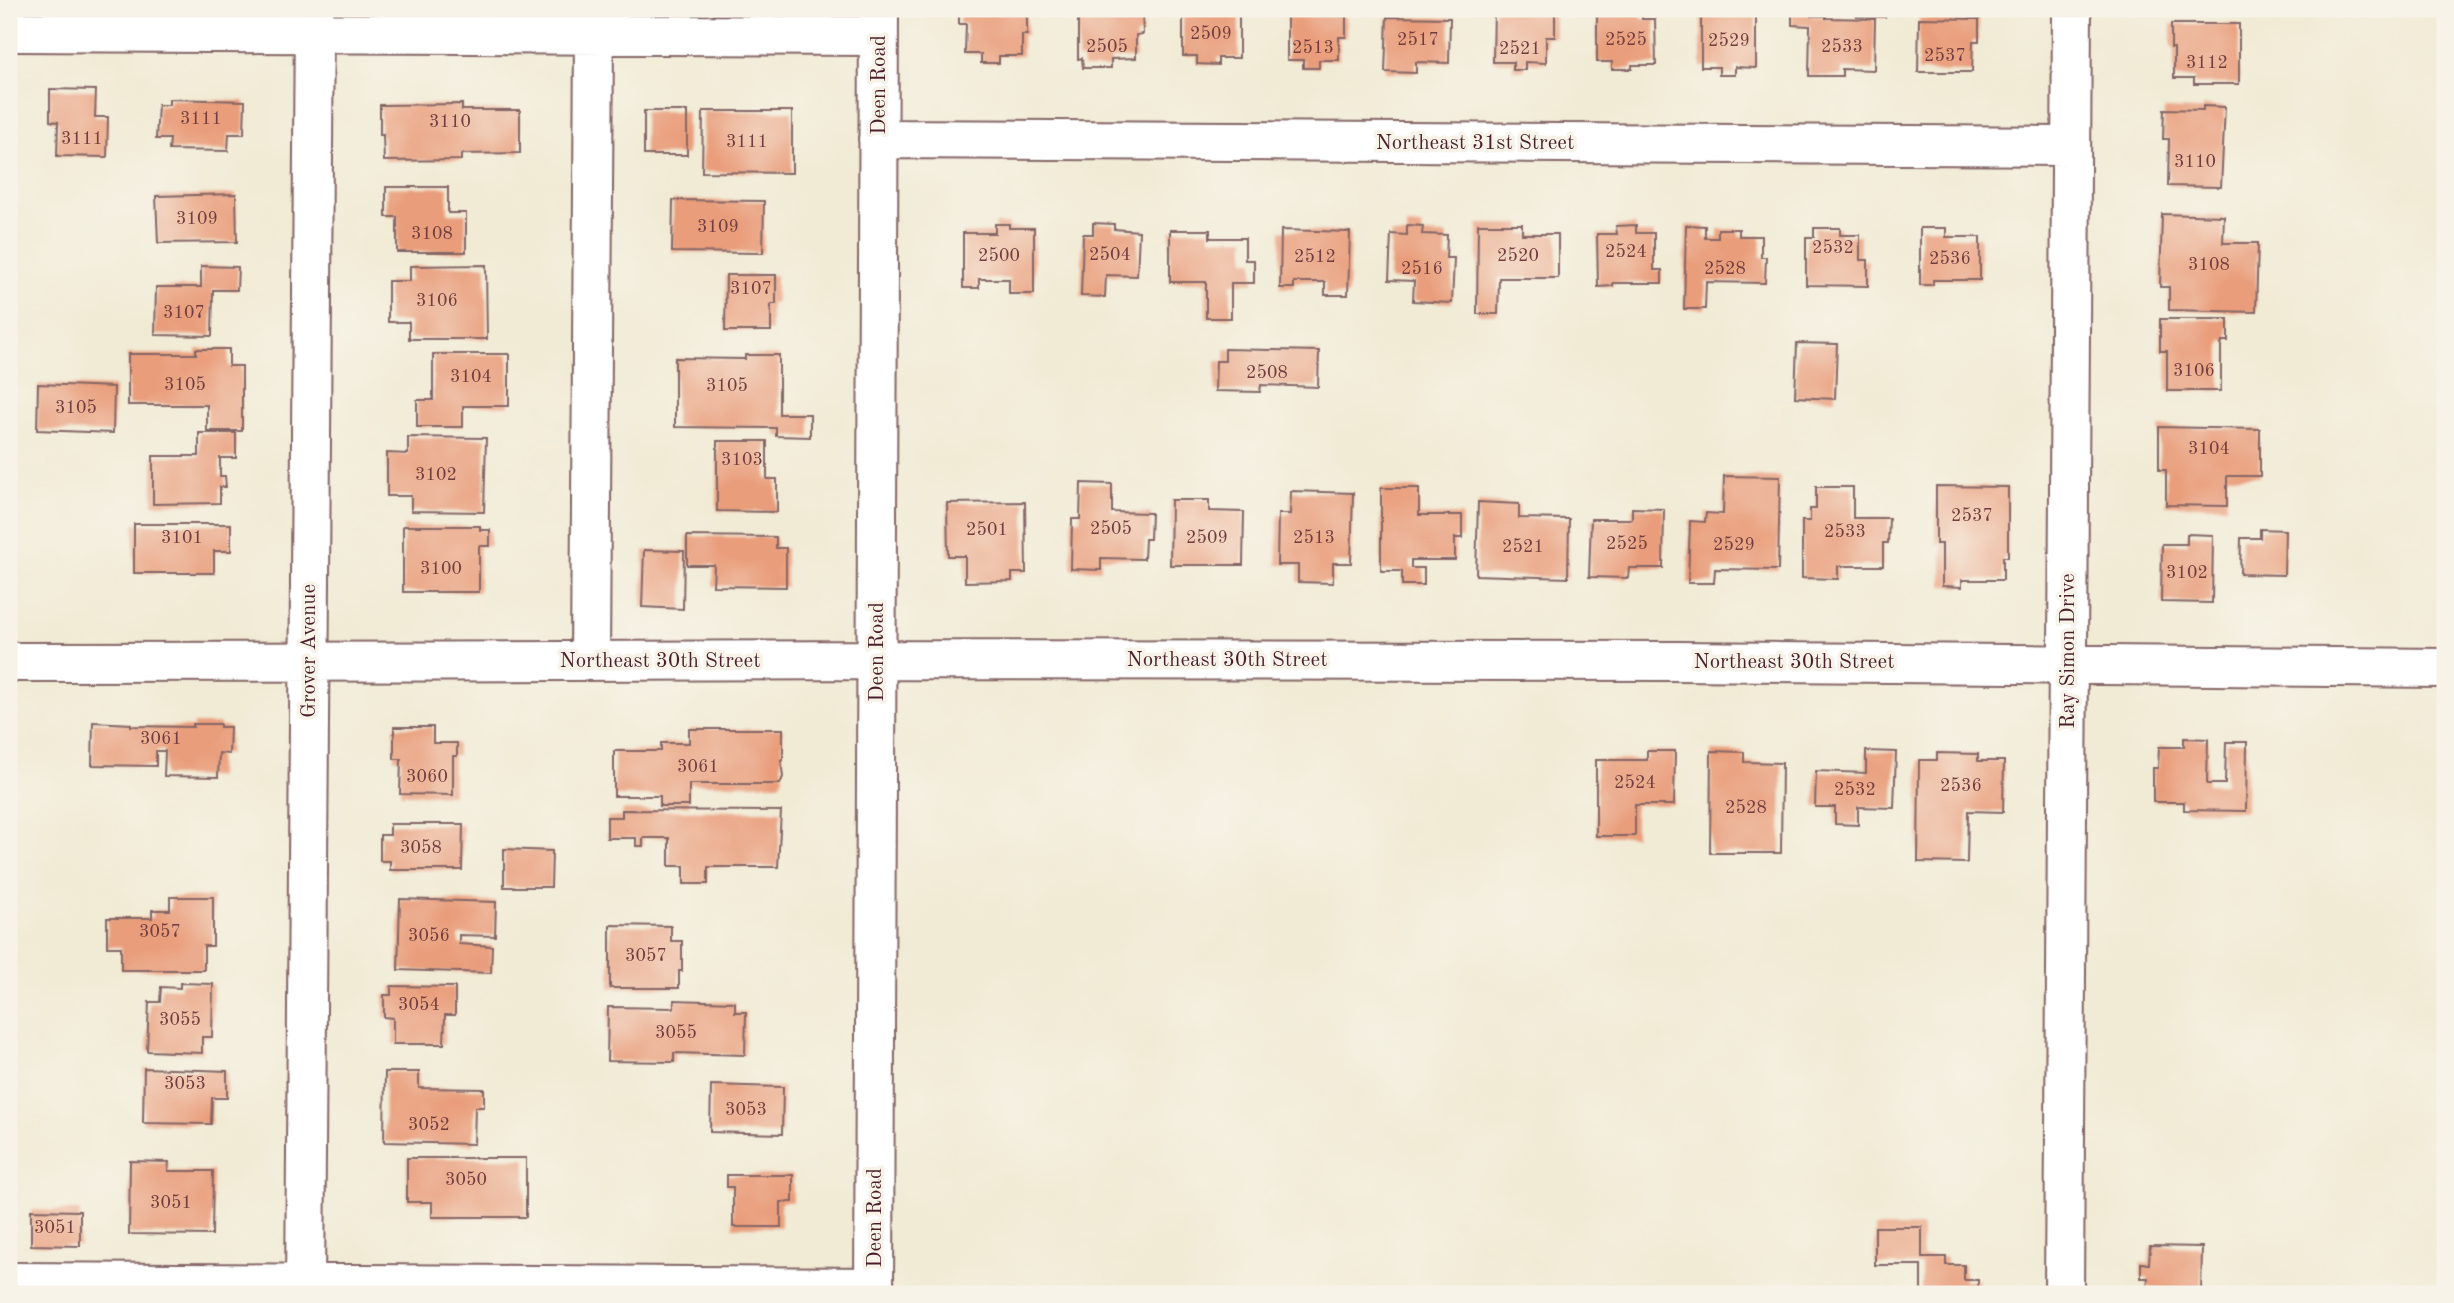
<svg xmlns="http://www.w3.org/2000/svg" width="2454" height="1303" viewBox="0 0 2454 1303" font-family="'Old Standard TT',serif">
  <rect width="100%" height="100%" fill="#f7f3e8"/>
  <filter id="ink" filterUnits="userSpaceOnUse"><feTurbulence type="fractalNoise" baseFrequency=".0143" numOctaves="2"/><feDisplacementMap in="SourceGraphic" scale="14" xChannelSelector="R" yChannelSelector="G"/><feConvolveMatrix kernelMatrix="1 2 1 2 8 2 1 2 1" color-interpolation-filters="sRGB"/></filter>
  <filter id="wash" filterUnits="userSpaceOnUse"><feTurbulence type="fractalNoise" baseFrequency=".00686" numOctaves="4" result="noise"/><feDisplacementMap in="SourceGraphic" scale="28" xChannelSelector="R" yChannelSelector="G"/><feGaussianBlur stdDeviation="1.57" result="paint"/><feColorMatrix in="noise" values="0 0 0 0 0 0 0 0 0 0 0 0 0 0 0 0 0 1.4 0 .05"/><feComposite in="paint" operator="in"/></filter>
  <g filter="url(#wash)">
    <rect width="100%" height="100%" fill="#f1ebd5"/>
    <g id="blocks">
      <path fill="#e99d7a" d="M 959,9 L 975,9 L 975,12 L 1027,12 L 1027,35 L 1022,35 L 1022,56 L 999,56 L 999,63 L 981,63 L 981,54 L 965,54 L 966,24 L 959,24 Z
        M 1078,9 L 1142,9 L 1143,34 L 1136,35 L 1136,58 L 1111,59 L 1111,68 L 1083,68 L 1082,58 L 1078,59 Z
        M 1494,9 L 1555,9 L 1555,37 L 1546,37 L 1546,63 L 1525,62 L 1525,70 L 1513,70 L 1513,62 L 1493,62 Z
        M 1597,9 L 1642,9 L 1642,19 L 1655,19 L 1656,65 L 1632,65 L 1632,69 L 1612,69 L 1612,62 L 1597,62 Z
        M 1792,9 L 1811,9 L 1811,16 L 1826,16 L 1826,18 L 1875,19 L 1874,70 L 1842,69 L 1842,76 L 1809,76 L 1810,26 L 1792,25 Z
        M 1857,9 L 1885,9 L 1885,17 L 1857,16 Z
        M 1287,10 L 1298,10 L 1298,15 L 1346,16 L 1346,37 L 1339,37 L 1339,60 L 1319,60 L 1319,68 L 1303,68 L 1303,60 L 1287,60 Z
        M 1183,12 L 1239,13 L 1239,58 L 1218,58 L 1218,65 L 1197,64 L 1197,56 L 1183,56 Z
        M 1701,16 L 1756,16 L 1756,68 L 1735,67 L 1735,75 L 1719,75 L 1719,67 L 1701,67 Z
        M 1387,17 L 1450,18 L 1449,63 L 1416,62 L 1416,73 L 1385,72 Z
        M 1919,18 L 1979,19 L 1979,41 L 1973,41 L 1972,72 L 1918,72 Z
        M 2171,24 L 2239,24 L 2239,84 L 2194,84 L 2194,78 L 2174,78 L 2174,48 L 2171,48 Z
        M 50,89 L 96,90 L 95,117 L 108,117 L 107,157 L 57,156 L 58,122 L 50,121 Z
        M 169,99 L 245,101 L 244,134 L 229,134 L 228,151 L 169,150 L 170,139 L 156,139 L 158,105 L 169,105 Z
        M 462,104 L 462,110 L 520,110 L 520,153 L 461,154 L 461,160 L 384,161 L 383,135 L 380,135 L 380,105 Z
        M 2203,106 L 2225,107 L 2221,187 L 2168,186 L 2169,139 L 2163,139 L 2164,109 L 2203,110 Z
        M 644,111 L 687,111 L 687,155 L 644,155 Z
        M 703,111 L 792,111 L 792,173 L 702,172 Z
        M 386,187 L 448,187 L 448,213 L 466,213 L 466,252 L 397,252 L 397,217 L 386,217 Z
        M 236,194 L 237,242 L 158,243 L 156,196 Z
        M 673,200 L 764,201 L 763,253 L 672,252 Z
        M 2162,214 L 2224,216 L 2223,243 L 2258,243 L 2256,312 L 2169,310 L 2169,287 L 2160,287 Z
        M 1093,223 L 1114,224 L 1114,229 L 1139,231 L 1137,276 L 1106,275 L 1105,297 L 1081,296 L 1083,234 L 1093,234 Z
        M 995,224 L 1009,224 L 1009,228 L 1034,228 L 1034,294 L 1009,294 L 1009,279 L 979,279 L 979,288 L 963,288 L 963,233 L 995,233 Z
        M 1478,224 L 1522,224 L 1522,234 L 1558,234 L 1558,278 L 1499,278 L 1498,314 L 1477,314 Z
        M 1407,225 L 1423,226 L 1422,234 L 1447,235 L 1446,258 L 1454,258 L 1452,303 L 1413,301 L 1414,281 L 1389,280 L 1391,234 L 1407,235 Z
        M 1636,225 L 1636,233 L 1654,233 L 1654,270 L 1662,270 L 1662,283 L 1613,283 L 1613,286 L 1598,287 L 1597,234 L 1617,234 L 1616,226 Z
        M 1686,225 L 1705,226 L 1705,238 L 1718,238 L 1718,229 L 1739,229 L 1739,236 L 1761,236 L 1761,257 L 1766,257 L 1765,283 L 1706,282 L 1705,309 L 1684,309 Z
        M 1814,228 L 1840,228 L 1840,235 L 1860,235 L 1860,260 L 1868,260 L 1868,286 L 1806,285 L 1806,237 L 1814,237 Z
        M 1920,228 L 1946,228 L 1946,237 L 1980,237 L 1980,280 L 1933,280 L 1933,285 L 1920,285 Z
        M 1170,230 L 1210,230 L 1210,238 L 1245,238 L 1245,260 L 1254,260 L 1254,283 L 1231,283 L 1231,318 L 1206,318 L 1206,282 L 1170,282 Z
        M 1281,230 L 1350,232 L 1348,295 L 1325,295 L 1325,282 L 1294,282 L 1294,288 L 1280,288 Z
        M 486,265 L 487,339 L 409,339 L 409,322 L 388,322 L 388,281 L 410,281 L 410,266 Z
        M 201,266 L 238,267 L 237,290 L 213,290 L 212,336 L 155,335 L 156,287 L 201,287 Z
        M 726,275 L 776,275 L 776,304 L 771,304 L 771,331 L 725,331 Z
        M 2160,319 L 2228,319 L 2228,341 L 2222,341 L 2221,346 L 2221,391 L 2167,391 L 2167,351 L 2160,351 Z
        M 1797,343 L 1837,344 L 1835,399 L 1795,397 Z
        M 196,349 L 229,349 L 229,366 L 242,366 L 242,431 L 207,431 L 207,405 L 128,405 L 128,354 L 196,354 Z
        M 1225,349 L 1319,351 L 1318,387 L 1261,385 L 1260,392 L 1215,391 L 1216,361 L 1225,361 Z
        M 433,354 L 509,354 L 509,406 L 463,406 L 463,427 L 417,427 L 417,400 L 433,400 Z
        M 745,355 L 779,355 L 779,414 L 810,414 L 810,437 L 776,436 L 776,428 L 675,427 L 675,358 L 745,359 Z
        M 38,384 L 114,387 L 113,433 L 37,430 Z
        M 2159,427 L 2260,429 L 2260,476 L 2227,476 L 2227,506 L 2166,505 L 2166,470 L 2159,470 Z
        M 199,433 L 236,433 L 236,458 L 220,458 L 220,476 L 225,476 L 226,487 L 220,487 L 220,503 L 153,504 L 153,456 L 199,456 Z
        M 408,437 L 486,438 L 484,512 L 411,511 L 411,496 L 387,496 L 387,453 L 408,454 Z
        M 717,441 L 767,441 L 767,479 L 777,479 L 777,512 L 717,511 Z
        M 1724,476 L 1780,477 L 1778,570 L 1715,569 L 1714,583 L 1688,583 L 1690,521 L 1705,522 L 1706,513 L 1723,514 Z
        M 1081,483 L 1112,484 L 1112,512 L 1151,513 L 1150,539 L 1145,539 L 1144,559 L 1101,558 L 1101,570 L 1071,569 L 1072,519 L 1080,519 Z
        M 1936,486 L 2008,487 L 2008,557 L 2003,557 L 2003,580 L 1962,580 L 1962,587 L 1942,586 L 1942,544 L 1936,544 Z
        M 1816,487 L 1853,487 L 1853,518 L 1889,518 L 1888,543 L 1883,543 L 1883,566 L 1838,566 L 1838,579 L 1802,578 L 1802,521 L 1810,521 L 1810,509 L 1816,509 Z
        M 1381,488 L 1419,488 L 1419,515 L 1462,515 L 1462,538 L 1455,538 L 1455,560 L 1411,560 L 1411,568 L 1424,568 L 1424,585 L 1402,585 L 1402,571 L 1381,571 Z
        M 1291,491 L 1353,493 L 1351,563 L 1333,563 L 1333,583 L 1298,582 L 1298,565 L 1277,565 L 1278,514 L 1290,514 Z
        M 1171,500 L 1209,500 L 1209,511 L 1244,512 L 1243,565 L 1170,565 Z
        M 1025,502 L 1026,573 L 1012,573 L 1012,581 L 965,582 L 965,556 L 948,556 L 947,503 Z
        M 1478,502 L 1519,504 L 1519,518 L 1569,519 L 1568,578 L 1476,575 Z
        M 1632,508 L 1664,509 L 1663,568 L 1629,568 L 1628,578 L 1589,577 L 1591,519 L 1632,519 Z
        M 134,524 L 231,524 L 231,551 L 214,551 L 214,573 L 134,573 Z
        M 403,526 L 480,526 L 480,530 L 490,530 L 490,546 L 479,546 L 479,592 L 403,592 Z
        M 2260,529 L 2285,530 L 2284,575 L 2240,574 L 2241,538 L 2260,538 Z
        M 2187,534 L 2213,535 L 2212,603 L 2161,602 L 2162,544 L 2187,544 Z
        M 687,536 L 776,537 L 776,548 L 786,548 L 786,587 L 713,586 L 714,565 L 687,565 Z
        M 644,550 L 684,551 L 683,609 L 642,607 Z
        M 93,722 L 131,724 L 131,726 L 193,727 L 193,724 L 220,724 L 220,727 L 230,727 L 229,754 L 219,753 L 218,777 L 164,776 L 165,751 L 156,751 L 156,766 L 92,765 Z
        M 394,727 L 433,727 L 433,743 L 457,743 L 457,756 L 453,756 L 453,795 L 400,794 L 401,759 L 394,759 Z
        M 689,729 L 783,729 L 783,760 L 781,760 L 783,777 L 780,784 L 689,784 L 689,806 L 660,806 L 660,796 L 614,796 L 614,751 L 661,751 L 661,743 L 689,743 Z
        M 2184,738 L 2208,739 L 2207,784 L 2225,784 L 2226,742 L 2247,742 L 2246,811 L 2184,810 L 2184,802 L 2153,802 L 2153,768 L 2158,768 L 2159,747 L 2184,747 Z
        M 1647,751 L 1675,751 L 1674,805 L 1635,805 L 1635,836 L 1596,836 L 1596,760 L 1647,760 Z
        M 1711,751 L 1744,752 L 1744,762 L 1782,763 L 1781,853 L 1710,853 Z
        M 1866,751 L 1896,752 L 1894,808 L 1858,807 L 1858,825 L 1835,824 L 1835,807 L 1815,807 L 1816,771 L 1866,773 Z
        M 1937,753 L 1978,754 L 1978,761 L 2004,761 L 2003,812 L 1968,811 L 1967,863 L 1918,862 L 1919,760 L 1937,760 Z
        M 622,810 L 781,811 L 778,867 L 708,867 L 708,884 L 684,884 L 684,866 L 669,866 L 669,838 L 643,838 L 643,846 L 636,846 L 636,838 L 607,838 L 607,817 L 622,817 Z
        M 390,824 L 463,824 L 462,870 L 390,870 L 390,861 L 380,861 L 380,835 L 390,835 Z
        M 504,849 L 552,851 L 551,887 L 504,887 Z
        M 170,897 L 213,897 L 213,946 L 204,946 L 204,970 L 121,970 L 121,947 L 107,947 L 107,918 L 152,918 L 152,910 L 170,910 Z
        M 400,899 L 496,902 L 495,936 L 459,935 L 459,944 L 492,946 L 491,973 L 398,970 Z
        M 610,925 L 671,926 L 671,941 L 682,941 L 682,971 L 679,971 L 679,988 L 610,988 Z
        M 180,983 L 213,984 L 212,1037 L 202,1037 L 202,1053 L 147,1051 L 149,1002 L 160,1002 L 161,987 L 180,988 Z
        M 391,986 L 455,987 L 455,1015 L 445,1015 L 444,1044 L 393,1044 L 393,1018 L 384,1017 L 384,995 L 391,995 Z
        M 674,1000 L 735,1002 L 735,1012 L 746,1012 L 745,1055 L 674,1053 L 674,1062 L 607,1061 L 608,1007 L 674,1008 Z
        M 144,1068 L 227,1071 L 227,1098 L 212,1098 L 211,1124 L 143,1123 Z
        M 385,1072 L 419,1072 L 419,1088 L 484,1089 L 484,1107 L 475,1107 L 474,1144 L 384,1142 Z
        M 711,1085 L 783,1087 L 782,1134 L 710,1132 Z
        M 407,1158 L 526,1158 L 526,1217 L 432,1217 L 432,1202 L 407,1202 Z
        M 130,1161 L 169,1162 L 168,1171 L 213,1171 L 212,1235 L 129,1234 Z
        M 727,1175 L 793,1175 L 793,1202 L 781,1202 L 781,1227 L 733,1227 L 733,1187 L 727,1187 Z
        M 31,1210 L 80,1211 L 80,1246 L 31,1245 Z
        M 1875,1227 L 1922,1227 L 1922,1257 L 1946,1257 L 1946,1265 L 1964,1265 L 1964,1280 L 1978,1280 L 1978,1294 L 1921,1294 L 1921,1265 L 1875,1265 Z
        M 2150,1246 L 2202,1247 L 2201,1294 L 2164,1294 L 2164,1288 L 2147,1288 L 2148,1278 L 2141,1278 L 2141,1263 L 2149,1264 Z"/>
    </g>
  </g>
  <g filter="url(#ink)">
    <use href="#blocks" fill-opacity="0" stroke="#846666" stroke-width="2"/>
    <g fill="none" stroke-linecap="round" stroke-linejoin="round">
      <defs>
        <path id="minor" d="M 9,32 L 879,36
          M 878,139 L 2071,146
          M 590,661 L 594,34
          M 9,662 C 299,663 588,660 878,660 C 1400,659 1923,661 2445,668
          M 9,1282 L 875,1287
          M 305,1294 L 314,9
          M 874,1294 L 879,9
          M 2064,1294 L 2072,9"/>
      </defs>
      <use href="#minor" stroke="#846666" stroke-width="42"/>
      <use href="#minor" stroke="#fff" stroke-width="38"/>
    </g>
  </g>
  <g text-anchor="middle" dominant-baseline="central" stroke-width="7" stroke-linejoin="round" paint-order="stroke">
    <g font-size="18" fill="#723e3f">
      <text x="1211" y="34">2509</text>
      <text x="1418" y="40">2517</text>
      <text x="1626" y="40">2525</text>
      <text x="1729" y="41">2529</text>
      <text x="1107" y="47">2505</text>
      <text x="1842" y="47">2533</text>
      <text x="1313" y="48">2513</text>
      <text x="1520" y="49">2521</text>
      <text x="1945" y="56">2537</text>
      <text x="2207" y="63">3112</text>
      <text x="201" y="119">3111</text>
      <text x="450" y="122">3110</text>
      <text x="82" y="139">3111</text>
      <text x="747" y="142">3111</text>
      <text x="2195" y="162">3110</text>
      <text x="197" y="219">3109</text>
      <text x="718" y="227">3109</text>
      <text x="432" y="234">3108</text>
      <text x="1833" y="248">2532</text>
      <text x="1626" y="252">2524</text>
      <text x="1110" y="255">2504</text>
      <text x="999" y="256">2500</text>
      <text x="1518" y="256">2520</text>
      <text x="1315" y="257">2512</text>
      <text x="1950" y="259">2536</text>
      <text x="2209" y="265">3108</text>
      <text x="1422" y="269">2516</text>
      <text x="1725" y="269">2528</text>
      <text x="751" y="289">3107</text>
      <text x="437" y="301">3106</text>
      <text x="184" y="313">3107</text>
      <text x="2194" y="371">3106</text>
      <text x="1267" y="373">2508</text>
      <text x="471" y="377">3104</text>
      <text x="185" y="385">3105</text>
      <text x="727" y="386">3105</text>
      <text x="76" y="408">3105</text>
      <text x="2209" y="449">3104</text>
      <text x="742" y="460">3103</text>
      <text x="436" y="475">3102</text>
      <text x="1972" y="516">2537</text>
      <text x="1111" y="529">2505</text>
      <text x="987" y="530">2501</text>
      <text x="1845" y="532">2533</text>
      <text x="182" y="538">3101</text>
      <text x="1207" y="538">2509</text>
      <text x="1314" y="538">2513</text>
      <text x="1627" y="544">2525</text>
      <text x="1734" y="545">2529</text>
      <text x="1523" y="547">2521</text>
      <text x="441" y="569">3100</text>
      <text x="2187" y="573">3102</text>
      <text x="161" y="739">3061</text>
      <text x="698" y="767">3061</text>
      <text x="427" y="777">3060</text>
      <text x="1635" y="783">2524</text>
      <text x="1961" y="786">2536</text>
      <text x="1855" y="790">2532</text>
      <text x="1746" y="808">2528</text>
      <text x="421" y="848">3058</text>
      <text x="160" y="932">3057</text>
      <text x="429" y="936">3056</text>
      <text x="646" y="956">3057</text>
      <text x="419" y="1005">3054</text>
      <text x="180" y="1020">3055</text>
      <text x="676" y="1033">3055</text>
      <text x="185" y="1084">3053</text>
      <text x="746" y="1110">3053</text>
      <text x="429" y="1125">3052</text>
      <text x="466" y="1180">3050</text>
      <text x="171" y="1203">3051</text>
      <text x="55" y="1228">3051</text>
    </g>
    <g font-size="21" fill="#4a1f2b" stroke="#f7f3e8">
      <text transform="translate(879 85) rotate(-90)">Deen Road</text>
      <text x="1475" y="143">Northeast 31st Street</text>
      <text transform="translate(309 651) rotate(-90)">Grover Avenue</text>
      <text transform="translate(2068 651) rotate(-90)">Ray Simon Drive</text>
      <text transform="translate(877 652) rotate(-90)">Deen Road</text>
      <text x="1227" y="660">Northeast 30th Street</text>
      <text x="660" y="661">Northeast 30th Street</text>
      <text x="1794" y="662">Northeast 30th Street</text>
      <text transform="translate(875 1218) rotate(-90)">Deen Road</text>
    </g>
  </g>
  <rect width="2454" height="1303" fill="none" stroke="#f7f3e8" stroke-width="35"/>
</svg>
